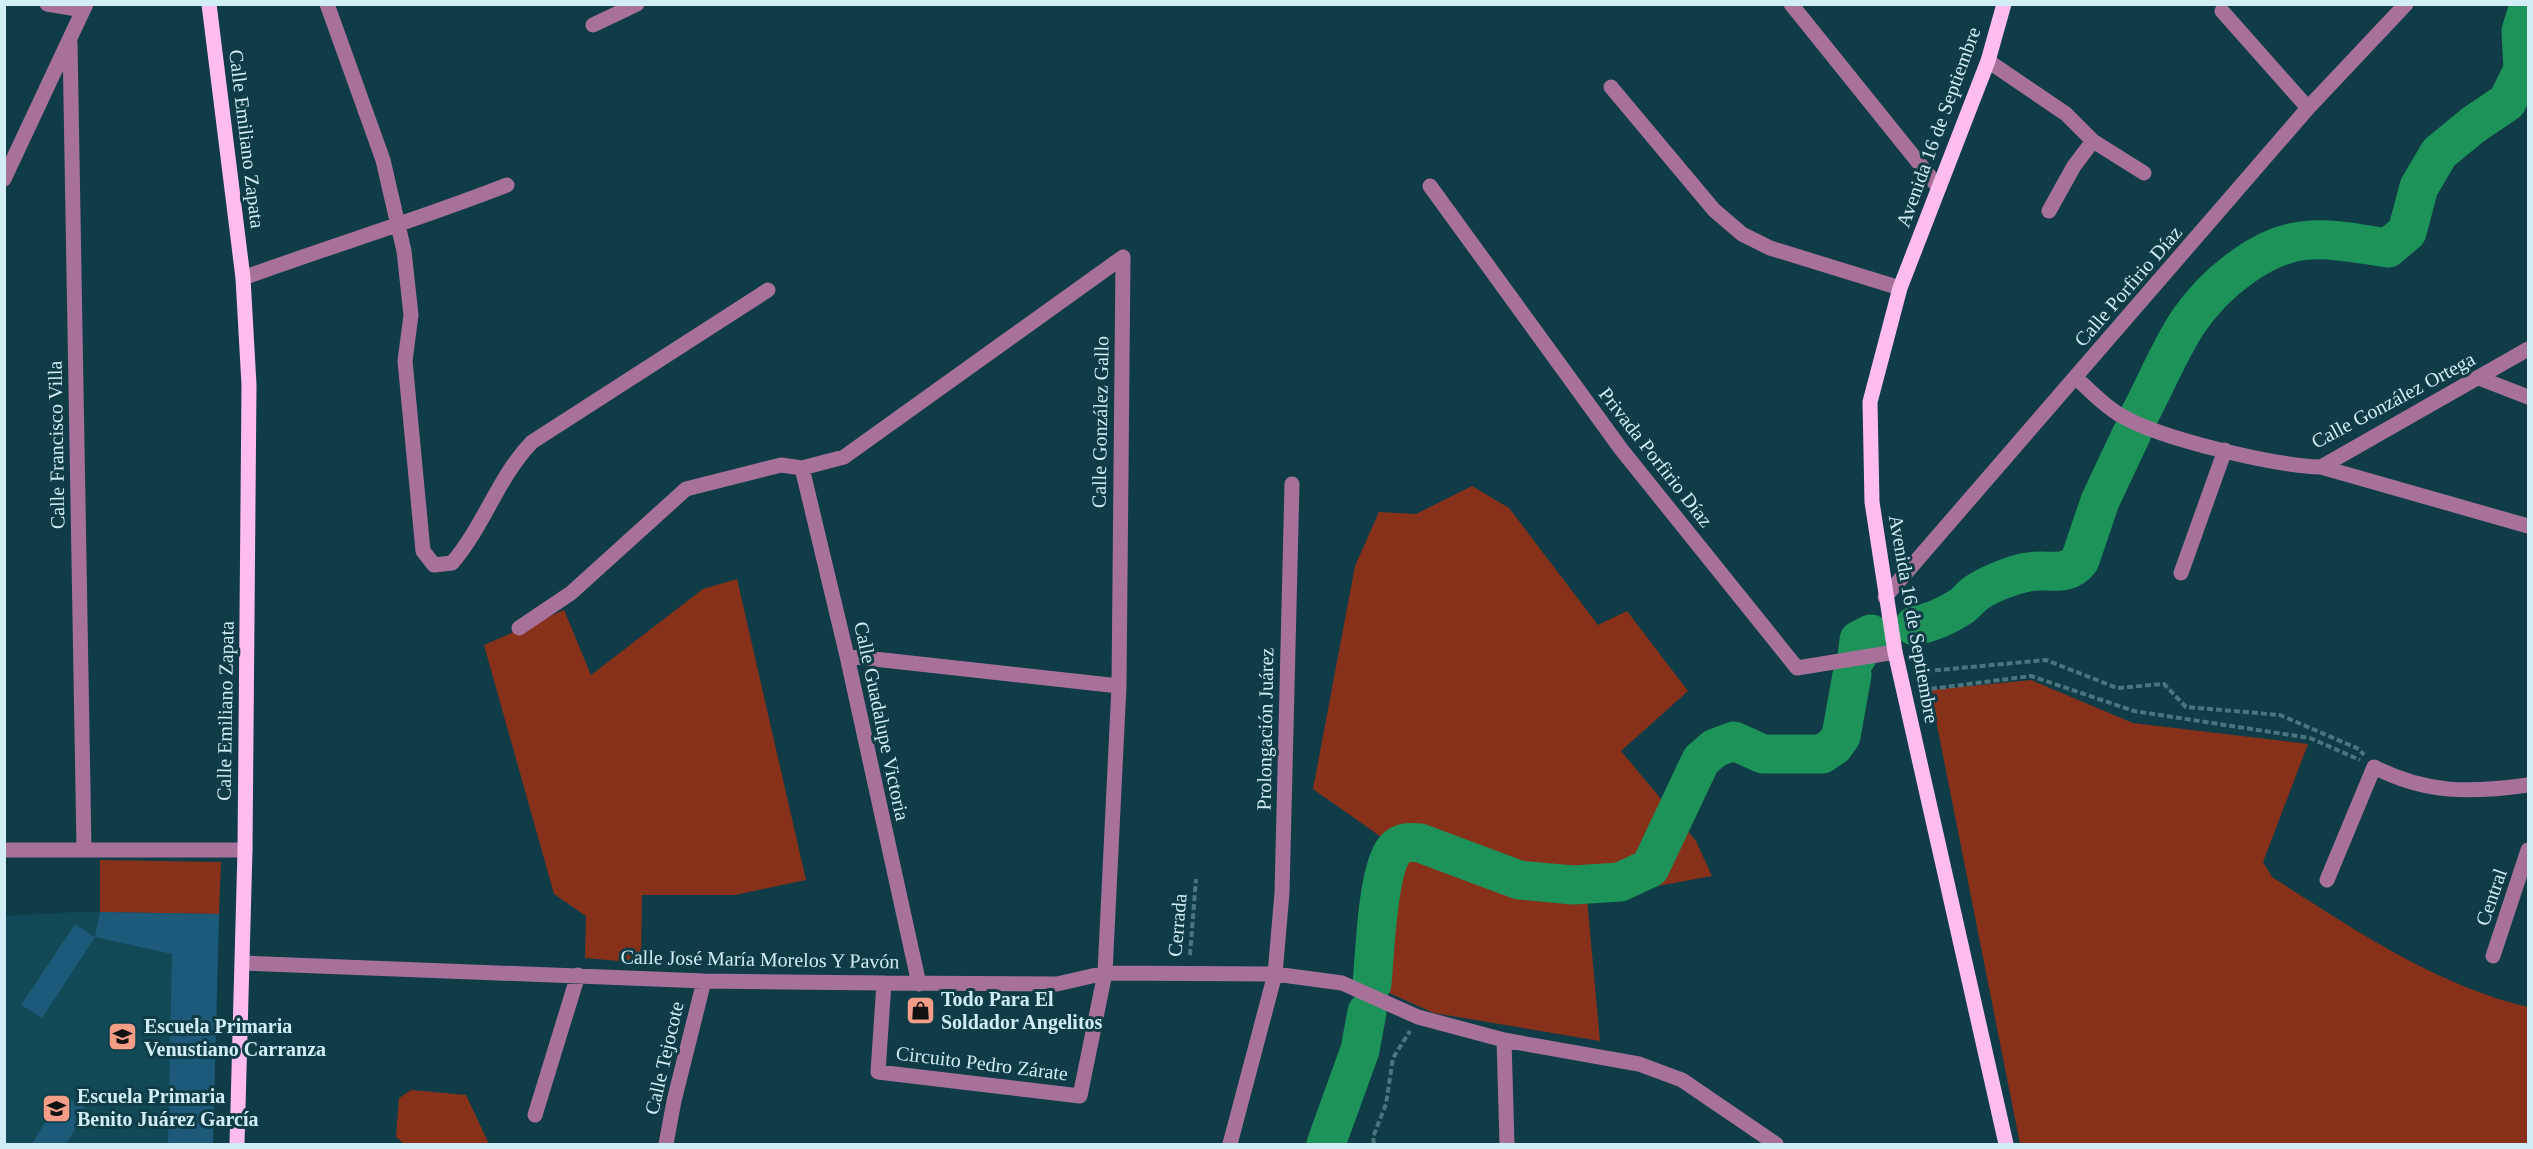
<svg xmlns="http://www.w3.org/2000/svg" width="2533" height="1149" viewBox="0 0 2533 1149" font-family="'Times New Roman',serif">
  <rect width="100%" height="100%" fill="#0f3c47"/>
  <path fill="#114a56" d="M 75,912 L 219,914 L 213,1144 L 5,1144 L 5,916 Z"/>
  <path fill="#87311a" d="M 1472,486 L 1509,508 L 1598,625 L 1627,611 L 1688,691 L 1621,751 L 1696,841 L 1712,876 L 1587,899 L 1600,1041 L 1434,1013 L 1360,980 L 1384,839 L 1313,789 L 1355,566 L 1379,512 L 1416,514 Z
    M 737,579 L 806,880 L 735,895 L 642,895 L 641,963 L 585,958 L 586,916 L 554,894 L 484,645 L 564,610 L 591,675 L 703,589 Z
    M 2031,680 L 2133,723 L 2308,744 L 2263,862 L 2272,877 C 2352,928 2435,985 2528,1007 L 2528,1144 L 2020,1144 L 1930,690 Z
    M 100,860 L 221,862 L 219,914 L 100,912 Z
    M 411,1090 L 466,1095 L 489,1144 L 404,1144 L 396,1137 L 399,1098 Z"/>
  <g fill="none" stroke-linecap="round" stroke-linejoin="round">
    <path stroke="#1d9359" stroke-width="39" d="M 2139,416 C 2155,386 2169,351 2188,322 C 2214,284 2263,242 2311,240 C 2335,238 2364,245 2388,248 L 2407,232 L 2419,187 L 2439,153 L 2473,125 L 2507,102 L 2523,70 L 2521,31 L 2528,9
      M 1914,626 C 1930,623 1948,615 1962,606 C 1967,602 1970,597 1976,593 C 1989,584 2012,575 2028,572 C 2047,568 2067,578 2080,560 L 2100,501 L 2132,433
      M 1857,657 L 1859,640 L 1871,634
      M 1372,984 C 1375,954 1377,870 1395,849 C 1402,841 1410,842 1420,843 L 1519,880 L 1573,885 L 1620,882 L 1650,868 L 1701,760 L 1715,748 L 1734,741 L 1763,754 L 1822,754 L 1834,746 L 1841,736 L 1852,675
      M 1326,1144 L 1360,1050 L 1367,1012"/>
  </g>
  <path fill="#1d5a7a" d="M 100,912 L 219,914 L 213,1144 L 168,1144 L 172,954 L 95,937 Z
    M 75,924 L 95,937 L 42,1018 L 21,1005 Z
    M 62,1095 L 87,1109 L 66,1144 L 32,1144 Z"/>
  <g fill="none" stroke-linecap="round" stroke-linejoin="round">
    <path stroke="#4c747e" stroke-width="4" stroke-dasharray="6 3" stroke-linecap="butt" d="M 1917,672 L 2046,660 L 2117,688 L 2164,684 L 2186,707 L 2280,715 L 2359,749 L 2364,755
      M 1922,690 L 2031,676 L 2134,711 L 2310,738 L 2360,760
      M 1190,955 L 1196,879
      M 1374,1144 L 1373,1137 L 1386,1104 L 1393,1058 L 1410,1031"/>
    <path stroke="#a7719a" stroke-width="15" d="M 47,4 L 83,10
      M 327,4 L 383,160 L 404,251 L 411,315 L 405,361 L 423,551 L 434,565 L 452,563 C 484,526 498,477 532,442 L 768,290
      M 1791,4 L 1939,188
      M 2222,11 L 2308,108
      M 593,25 L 637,4
      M 70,42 L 84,848
      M 1988,61 L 2066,114 L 2093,141 L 2144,173
      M 1611,87 L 1714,210 L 1742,234 L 1770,248 L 1900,288
      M 4,179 L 86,4
      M 1430,186 L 1621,449 L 1797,668 L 1895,652
      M 2049,211 L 2074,166 L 2093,141
      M 243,278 C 331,246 420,219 507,185
      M 2076,378 C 2090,390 2105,407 2122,416 C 2161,439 2276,466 2321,467 L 2528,349
      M 2479,378 L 2528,397
      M 2321,467 L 2528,526
      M 802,468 L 847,656 L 919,984
      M 2181,573 L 2225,450
      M 1885,597 L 2308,108 L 2406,4
      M 519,628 L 571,593 L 686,489 L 781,465 L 802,468 L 844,457 L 1123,257
      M 847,656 L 1119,686
      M 4,850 L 245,850
      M 2327,880 L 2374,767 C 2427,794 2471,793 2528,785
      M 2493,956 L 2528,850
      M 243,963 L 704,981 L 884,983 L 1057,984 L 1105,973 L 1275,974 L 1342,983 L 1418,1017 L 1504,1040 L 1639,1064 L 1682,1080 L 1776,1144
      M 884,983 L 878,1072 L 1080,1096 L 1105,973 L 1119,686 L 1123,257
      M 1504,1040 L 1507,1144
      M 535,1115 L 578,975
      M 666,1144 L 674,1101 L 704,981
      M 1230,1144 L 1275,974 L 1282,893 L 1292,484"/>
    <path stroke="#ffbcee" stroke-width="15" d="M 209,4 L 243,278 L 249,385 L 245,850 L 237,1144
      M 2004,4 L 1988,61 L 1900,288 L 1870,402 L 1872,502 L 1895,652 L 2006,1144"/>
  </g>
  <defs>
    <symbol id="shop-square" viewBox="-11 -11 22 22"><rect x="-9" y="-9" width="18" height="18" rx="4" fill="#f49e87" stroke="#0f3c47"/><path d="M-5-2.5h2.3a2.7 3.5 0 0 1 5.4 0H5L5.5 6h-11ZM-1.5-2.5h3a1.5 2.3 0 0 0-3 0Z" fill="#111"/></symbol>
    <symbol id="school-square" viewBox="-11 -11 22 22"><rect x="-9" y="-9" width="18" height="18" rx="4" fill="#f49e87" stroke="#0f3c47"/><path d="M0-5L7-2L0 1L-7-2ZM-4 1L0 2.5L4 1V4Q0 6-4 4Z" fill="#111"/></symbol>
  </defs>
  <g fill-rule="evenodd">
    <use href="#shop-square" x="904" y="994" width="33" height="33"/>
    <use href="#school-square" x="106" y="1020" width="33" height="33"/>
    <use href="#school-square" x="40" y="1092" width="33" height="33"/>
  </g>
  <g text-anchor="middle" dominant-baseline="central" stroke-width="6" stroke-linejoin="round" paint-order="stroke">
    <g font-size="20" fill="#d1edf5" stroke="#0f3c47">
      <text transform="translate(1938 127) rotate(-70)">Avenida 16 de Septiembre</text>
      <text transform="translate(247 139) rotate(83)">Calle Emiliano Zapata</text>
      <text transform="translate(2128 286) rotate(-49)">Calle Porfirio Díaz</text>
      <text transform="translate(2393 400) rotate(-28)">Calle González Ortega</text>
      <text transform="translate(1100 422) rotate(-89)">Calle González Gallo</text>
      <text transform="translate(56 445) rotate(-91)">Calle Francisco Villa</text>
      <text transform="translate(1656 457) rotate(52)">Privada Porfirio Díaz</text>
      <text transform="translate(1914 619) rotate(80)">Avenida 16 de Septiembre</text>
      <text transform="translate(225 711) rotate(-89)">Calle Emiliano Zapata</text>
      <text transform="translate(882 721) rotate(78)">Calle Guadalupe Victoria</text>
      <text transform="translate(1265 729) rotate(-89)">Prolongación Juárez</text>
      <text transform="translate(2491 897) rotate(-71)">Central</text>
      <text transform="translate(1177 925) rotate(-85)">Cerrada</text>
      <text transform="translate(760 959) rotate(1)">Calle José María Morelos Y Pavón</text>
      <text transform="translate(664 1058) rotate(-77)">Calle Tejocote</text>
      <text transform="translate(982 1063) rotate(7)">Circuito Pedro Zárate</text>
    </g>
    <g font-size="20" font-weight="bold" fill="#d1edf5" stroke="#0f3c47" text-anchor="start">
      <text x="941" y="999">Todo Para El<tspan x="941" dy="23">Soldador Angelitos</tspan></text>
      <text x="144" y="1026">Escuela Primaria<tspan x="144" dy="23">Venustiano Carranza</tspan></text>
      <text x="77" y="1096">Escuela Primaria<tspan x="77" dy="23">Benito Juárez García</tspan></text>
    </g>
  </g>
  <rect width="2533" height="1149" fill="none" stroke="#d1edf5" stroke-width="12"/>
</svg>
